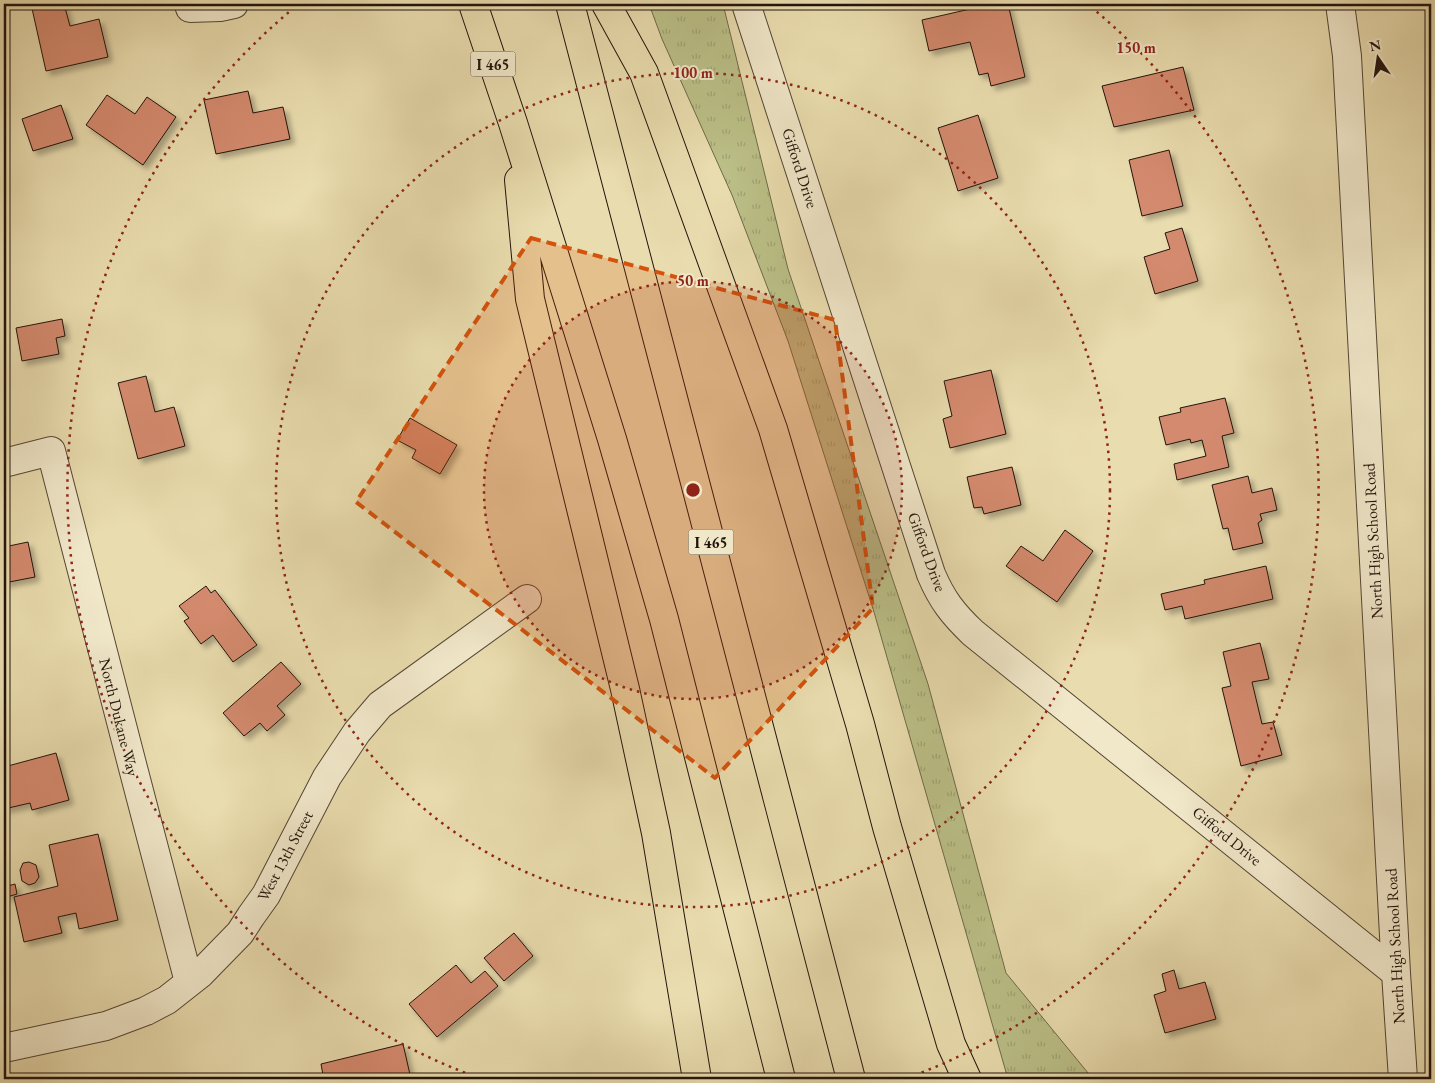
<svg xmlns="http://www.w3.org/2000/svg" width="1435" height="1083" viewBox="0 0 1435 1083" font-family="'EB Garamond',serif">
  <defs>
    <pattern id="grass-tufts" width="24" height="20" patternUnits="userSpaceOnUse" patternTransform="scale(1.25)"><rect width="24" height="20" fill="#bbbf87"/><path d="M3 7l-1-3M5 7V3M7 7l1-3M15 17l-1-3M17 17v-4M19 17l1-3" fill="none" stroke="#a0a373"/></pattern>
    <filter id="shadow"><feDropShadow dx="4.5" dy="4.5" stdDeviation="2.5" flood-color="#0004"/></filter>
  </defs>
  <rect width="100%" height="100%" fill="#e9dcae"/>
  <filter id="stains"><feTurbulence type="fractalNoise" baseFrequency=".004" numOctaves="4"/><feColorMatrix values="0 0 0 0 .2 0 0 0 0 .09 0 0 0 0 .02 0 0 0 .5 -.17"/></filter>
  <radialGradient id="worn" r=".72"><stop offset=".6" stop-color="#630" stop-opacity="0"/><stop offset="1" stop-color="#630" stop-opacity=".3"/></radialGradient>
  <path fill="url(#grass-tufts)" stroke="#6e6a4a" d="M 649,4 L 723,4 L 788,269 L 928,684 L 1006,973 L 1093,1079 L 1008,1079 L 874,612 L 788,341 L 732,195 L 662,39 Z"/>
  <path fill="#d48a6e" stroke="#22140c" filter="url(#shadow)" d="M 31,4 L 64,4 L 70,26 L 99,19 L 108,57 L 46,71 Z
    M 992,4 L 1008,4 L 1025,77 L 991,86 L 988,73 L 979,75 L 970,42 L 929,51 L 922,20 Z
    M 1183,67 L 1194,110 L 1114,127 L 1102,86 Z
    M 248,91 L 253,113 L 283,107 L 290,139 L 216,154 L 204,100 Z
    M 107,95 L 135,114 L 147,97 L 176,117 L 143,165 L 86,125 Z
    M 61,105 L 73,139 L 33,151 L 22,119 Z
    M 978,115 L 998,178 L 958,191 L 938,128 Z
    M 1169,150 L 1183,206 L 1142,216 L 1129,160 Z
    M 1182,228 L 1198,281 L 1155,294 L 1144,257 L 1170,249 L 1165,233 Z
    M 62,319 L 65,336 L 56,338 L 59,354 L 22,361 L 16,328 Z
    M 991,370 L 1006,434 L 950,448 L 943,419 L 952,416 L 944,381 Z
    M 146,376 L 155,412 L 174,407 L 185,446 L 138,459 L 118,383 Z
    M 1225,398 L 1234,433 L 1222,436 L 1229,467 L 1177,480 L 1174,464 L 1206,456 L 1202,440 L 1191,443 L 1190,439 L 1166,445 L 1159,417 L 1181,412 L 1180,408 Z
    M 410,418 L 457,445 L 440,474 L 412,458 L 416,450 L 397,440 Z
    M 1012,467 L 1021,505 L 984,514 L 982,507 L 974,508 L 967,477 Z
    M 1248,476 L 1252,493 L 1272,488 L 1277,510 L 1260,514 L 1262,520 L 1258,523 L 1263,543 L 1233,550 L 1228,528 L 1223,529 L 1212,485 Z
    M 1065,530 L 1093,551 L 1057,602 L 1006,566 L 1021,546 L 1043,561 Z
    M 28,542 L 35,577 L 4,583 L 4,547 Z
    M 1266,566 L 1273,599 L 1185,619 L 1182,606 L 1165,610 L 1161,594 L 1205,584 L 1204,580 Z
    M 206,586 L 211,593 L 215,590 L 257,645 L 233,662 L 213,635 L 201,644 L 184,621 L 189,618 L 179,606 Z
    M 1260,643 L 1269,679 L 1252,682 L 1262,724 L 1273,722 L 1282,755 L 1241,766 L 1222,688 L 1231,686 L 1223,652 Z
    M 281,662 L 301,684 L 277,706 L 285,715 L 267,731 L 260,723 L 244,736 L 223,713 Z
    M 56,753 L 69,800 L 32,810 L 30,803 L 4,809 L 4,767 Z
    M 98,834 L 118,920 L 79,929 L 76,913 L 58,917 L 62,933 L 24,942 L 14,897 L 58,886 L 49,845 Z
    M 29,862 L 36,865 L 39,877 L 35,883 L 29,885 L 22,881 L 20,870 L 23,863 Z
    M 15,884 L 17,894 L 7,897 L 4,887 Z
    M 514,933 L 533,956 L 504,981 L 484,958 Z
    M 456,965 L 471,983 L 485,971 L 498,986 L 437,1037 L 409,1004 Z
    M 1174,970 L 1179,989 L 1205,982 L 1216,1019 L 1165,1033 L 1154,995 L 1166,991 L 1162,974 Z
    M 403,1044 L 411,1079 L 305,1079 L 323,1075 L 321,1064 Z"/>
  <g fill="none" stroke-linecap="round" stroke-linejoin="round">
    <defs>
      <path id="minor" d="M 189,4 L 190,8 L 220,7 L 234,4
        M 746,4 L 931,574 C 942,600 953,614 973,633 L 1396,973
        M 1340,4 L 1347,56 L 1396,973 L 1403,1079
        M 4,463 L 51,451 L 133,768 L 189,982
        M 4,1048 L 106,1026 L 146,1011 L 167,1000 L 200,974 L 240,933 L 251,916 L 266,895 L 327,777 L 357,732 L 380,705 L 527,599"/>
      <path id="highway" d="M 473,4 L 513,123 L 612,439 L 664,619 L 781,1079
        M 570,4 L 851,1079
        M 606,4 L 644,73 L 773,429 L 860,724 L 887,827 L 951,1044 L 967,1079
        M 519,180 L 530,299 L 625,689 L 656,833 L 697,1079"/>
    </defs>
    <use href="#minor" stroke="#544634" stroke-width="30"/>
    <use href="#highway" stroke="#22140c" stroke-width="30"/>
    <use href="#minor" stroke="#f1e8ca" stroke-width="28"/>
    <use href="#highway" stroke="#e9dcae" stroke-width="28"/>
  </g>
  <path fill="#d4520c" fill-opacity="0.2" stroke="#d4520c" stroke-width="4" stroke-dasharray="10 6" stroke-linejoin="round" d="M 531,238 L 835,320 L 873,608 L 715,778 L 356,502 Z"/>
  <circle cx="693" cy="490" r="209" fill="#8f2418" fill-opacity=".12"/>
  <g fill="none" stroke="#8f2418" stroke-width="2.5" stroke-dasharray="2.5 5">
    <circle cx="693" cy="490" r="209"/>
    <circle cx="693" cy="490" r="417"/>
    <path d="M479 1078A626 626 0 0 1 295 7M1091 7A626 626 0 0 1 907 1078"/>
  </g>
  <g text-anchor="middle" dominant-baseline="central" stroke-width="4" stroke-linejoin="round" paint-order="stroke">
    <g fill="#f1e8ca" stroke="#605445" stroke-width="1">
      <rect x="470.5" y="51.5" width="45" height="25" rx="4"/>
      <rect x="688.5" y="529.5" width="45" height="25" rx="4"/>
    </g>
    <g font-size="15" font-weight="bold" fill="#22140c">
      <text x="493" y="64">I 465</text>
      <text x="711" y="542">I 465</text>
    </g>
    <g font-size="16" fill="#22140c" stroke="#f1e8ca">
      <text transform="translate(800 168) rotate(72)">Gifford Drive</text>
      <text transform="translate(1373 541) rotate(-93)">North High School Road</text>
      <text transform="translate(927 552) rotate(70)">Gifford Drive</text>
      <text transform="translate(119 717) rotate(76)">North Dukane Way</text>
      <text transform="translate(1227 836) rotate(39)">Gifford Drive</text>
      <text transform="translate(285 856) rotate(-62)">West 13th Street</text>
      <text transform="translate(1395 946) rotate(-93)">North High School Road</text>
    </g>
  </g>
  <circle cx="693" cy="490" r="8" fill="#8f2418" stroke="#f1e8ca" stroke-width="2.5"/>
  <g font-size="15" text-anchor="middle" font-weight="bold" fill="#8f2418" stroke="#f1e8ca" stroke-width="4" stroke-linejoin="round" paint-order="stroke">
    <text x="1136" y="53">150 m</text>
    <text x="693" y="78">100 m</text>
    <text x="693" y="286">50 m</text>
  </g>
  <rect width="1435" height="1083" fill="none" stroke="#e9dcae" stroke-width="20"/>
  <rect x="5" y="5" width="1425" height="1073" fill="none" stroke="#22140c" stroke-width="2.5"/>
  <rect x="10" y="10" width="1415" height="1063" fill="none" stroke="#22140c"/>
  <g transform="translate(1378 58) rotate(347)" stroke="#f1e8ca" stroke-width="4" paint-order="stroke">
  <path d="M0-4L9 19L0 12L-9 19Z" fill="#22140c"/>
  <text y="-8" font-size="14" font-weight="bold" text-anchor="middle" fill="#22140c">N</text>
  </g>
  <rect width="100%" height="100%" filter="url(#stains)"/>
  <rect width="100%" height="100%" fill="url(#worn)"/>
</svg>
